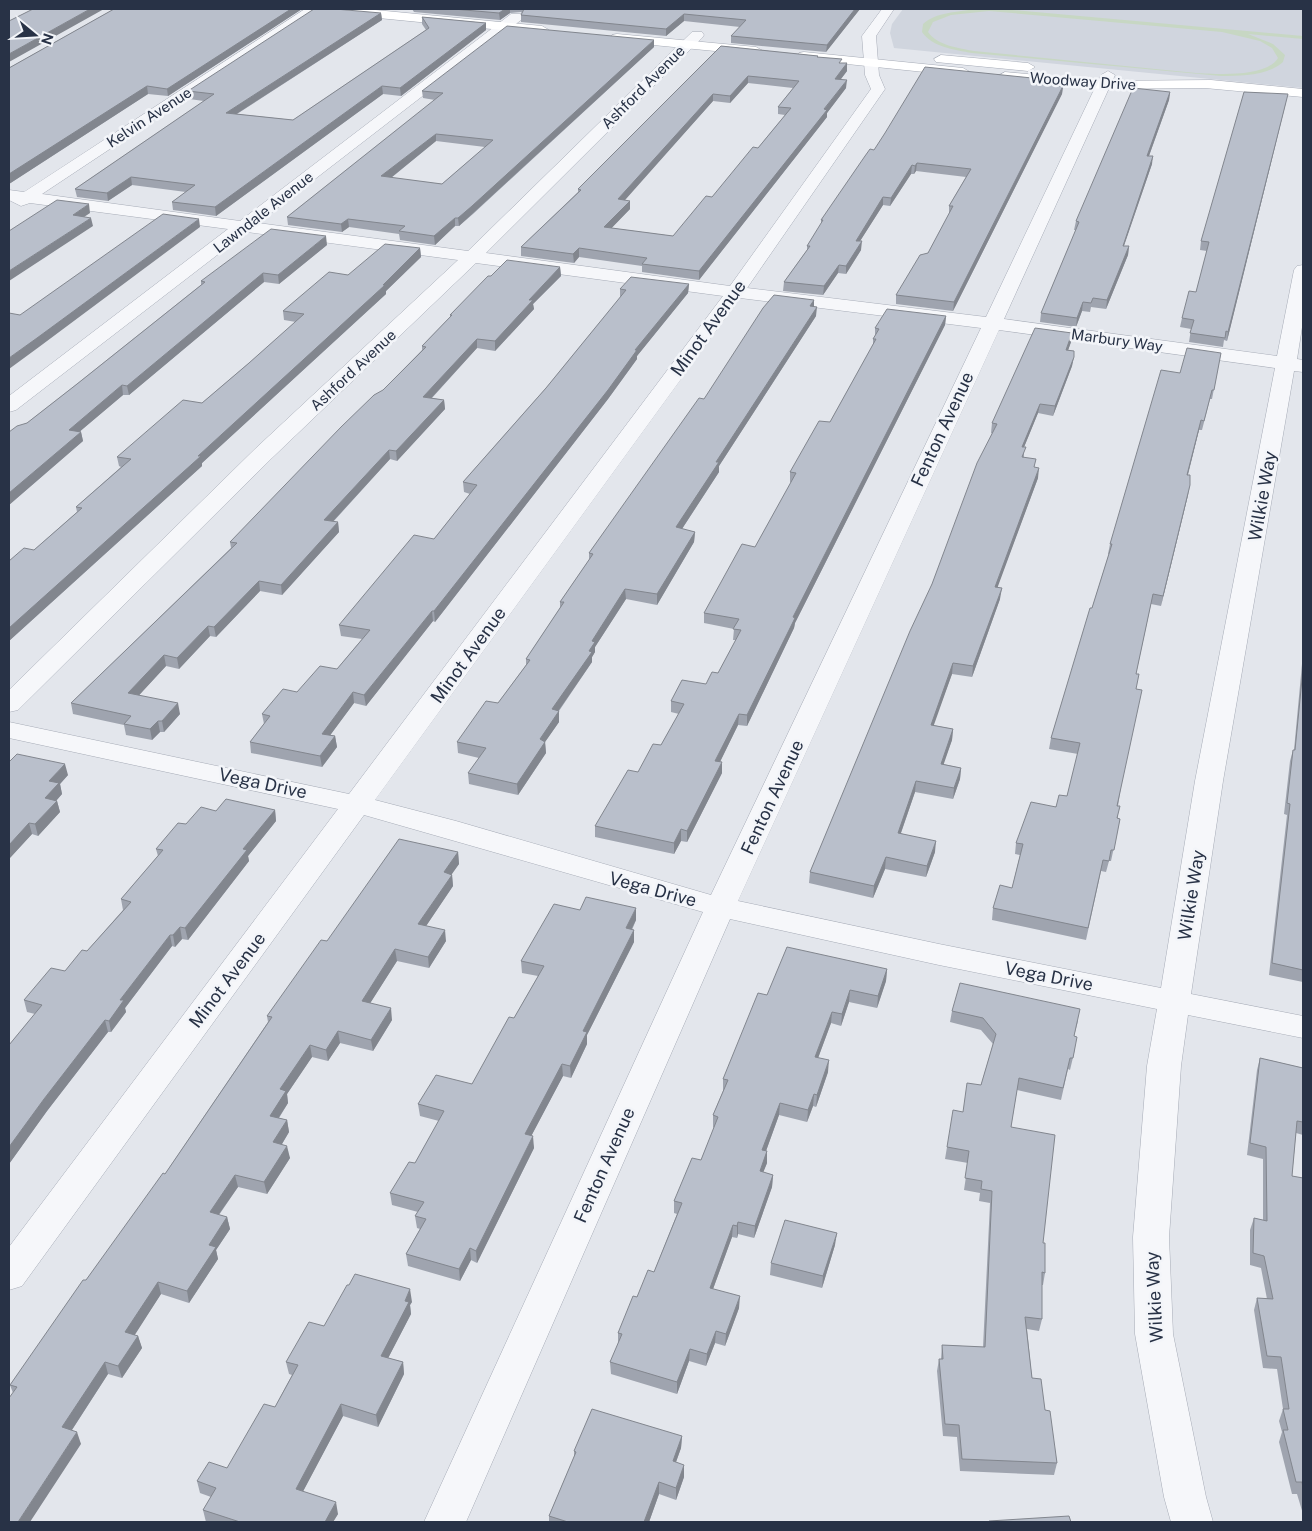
<svg xmlns="http://www.w3.org/2000/svg" width="1312" height="1531" viewBox="0 0 1312 1531" font-family="'Public Sans',sans-serif">
  <rect width="100%" height="100%" fill="#e3e6ec"/>
  <path fill="#d0d5de" d="M 903,9 L 1303,9 L 1303,88 L 894,48 L 890,33 L 892,24 Z"/>
  <path fill="#c7d7c3" fill-rule="evenodd" d="M 973,9 L 1001,9 L 1303,36 L 1303,39 L 1248,34 L 1273,44 L 1285,55 L 1283,62 C 1267,76 1242,76 1221,76 L 972,53 C 955,50 932,47 922,32 L 923,24 C 936,12 958,12 975,9 ZM 989,11 L 1222,32 L 1260,41 L 1272,48 L 1278,58 C 1266,78 1216,74 1196,73 L 974,51 C 959,48 938,46 928,32 L 933,22 L 951,15 Z"/>
  <g fill="none" stroke-linecap="round" stroke-linejoin="round">
    <defs>
      <path id="street" d="M 305,9 L 321,9 L 42,194 L 240,221 L 511,14 L 521,14 L 523,17 L 521,20 L 258,223 L 468,251 L 692,32 L 702,32 L 704,35 L 702,38 L 486,253 L 730,286 L 871,89 L 865,75 L 862,36 L 882,9 L 894,9 L 876,36 L 879,75 L 885,89 L 747,288 L 986,317 L 1101,75 L 1108,71 L 1115,75 L 1004,319 L 1277,356 L 1294,270 L 1297,266 L 1303,265 L 1303,321 L 1297,359 L 1303,360 L 1303,372 L 1294,371 L 1223,781 L 1191,994 L 1303,1016 L 1303,1038 L 1188,1015 L 1181,1066 L 1169,1237 L 1173,1334 L 1206,1497 L 1213,1522 L 1171,1522 L 1164,1497 L 1135,1334 L 1133,1237 L 1147,1066 L 1157,1009 L 939,965 L 730,919 L 466,1522 L 424,1522 L 703,912 L 364,815 L 22,1286 L 9,1290 L 9,1247 L 338,809 L 9,738 L 9,722 L 349,794 L 723,296 L 476,263 L 272,458 L 18,710 L 9,712 L 9,690 L 256,448 L 458,260 L 247,232 L 16,410 L 9,412 L 9,396 L 228,229 L 30,203 L 21,206 L 9,200 L 9,190 L 24,192 ZM 740,298 L 981,328 L 711,895 L 456,821 L 375,800 ZM 999,330 L 1275,368 L 1195,781 L 1161,988 L 939,944 L 738,901 Z"/>
      <path id="secondary" d="M 321,9 L 365,9 L 542,26 L 549,30 L 542,34 L 327,13 Z
        M 617,34 L 756,47 L 763,51 L 756,55 L 612,41 L 610,38 L 612,35 Z
        M 804,52 L 963,68 L 970,72 L 963,76 L 799,59 L 797,56 L 799,53 Z
        M 941,55 L 1028,63 L 1035,67 L 1028,71 L 936,62 L 934,59 Z
        M 1005,72 L 1103,81 L 1211,80 L 1303,89 L 1303,97 L 1205,88 L 1103,89 L 1000,79 L 998,76 Z"/>
    </defs>
    <use href="#street" stroke="#a7acb7" stroke-width="1"/>
    <use href="#secondary" stroke="#a7acb7" stroke-width="1"/>
    <use href="#street" fill="#f6f7fa" fill-rule="evenodd"/>
    <use href="#secondary" fill="#fff" fill-rule="evenodd"/>
  </g>
  <path fill="#9fa4af" fill-rule="evenodd" d="M 114,9 L 302,9 L 168,96 L 148,94 L 9,184 L 9,68 Z
    M 382,9 L 399,9 L 397,10 Z
    M 412,9 L 860,9 L 826,52 L 731,43 L 731,36 L 740,27 L 684,21 L 666,36 L 521,22 L 521,15 L 522,13 L 521,12 L 510,13 L 500,20 L 414,12 Z
    M 381,13 L 382,20 L 237,114 L 293,120 L 426,30 L 422,24 L 422,17 L 486,23 L 486,30 L 401,96 L 383,94 L 216,216 L 173,210 L 172,202 L 186,192 L 132,185 L 108,201 L 77,197 L 75,189 L 204,101 L 189,99 L 188,91 Z
    M 721,46 L 818,56 L 818,57 L 841,63 L 847,71 L 840,80 L 846,88 L 827,113 L 827,117 L 699,280 L 642,272 L 642,266 L 579,257 L 574,263 L 521,256 L 521,247 L 578,192 L 578,189 ZM 748,83 L 793,88 L 778,107 L 778,114 L 785,115 L 758,148 L 712,197 L 673,236 L 611,228 L 630,209 L 624,200 L 713,101 L 730,103 Z
    M 654,47 L 473,214 L 459,226 L 455,226 L 435,245 L 400,240 L 399,234 L 349,227 L 342,232 L 288,225 L 287,217 L 435,100 L 423,98 L 422,91 ZM 436,141 L 485,147 L 442,184 L 391,178 Z
    M 1061,81 L 1060,86 L 1063,86 L 1062,94 L 953,311 L 896,304 L 896,295 L 928,253 L 949,214 L 949,206 L 966,177 L 916,171 L 914,174 L 911,174 L 890,206 L 883,205 L 860,241 L 861,250 L 846,274 L 838,273 L 823,295 L 783,291 L 784,282 L 807,250 L 807,246 L 821,224 L 821,220 L 874,150 Z
    M 1170,92 L 1169,100 L 1149,156 L 1152,164 L 1124,246 L 1129,246 L 1128,255 L 1106,309 L 1091,307 L 1090,312 L 1082,311 L 1076,327 L 1040,322 L 1041,313 L 1076,230 L 1074,230 L 1076,221 Z
    M 1286,102 L 1227,341 L 1224,340 L 1223,347 L 1189,342 L 1191,329 L 1180,327 L 1182,318 L 1196,292 L 1207,251 L 1200,250 L 1201,241 Z
    M 327,245 L 279,284 L 264,282 L 129,395 L 123,395 L 80,431 L 81,432 L 83,441 L 9,505 L 9,432 L 27,423 L 77,384 L 201,285 L 201,281 Z
    M 420,248 L 421,257 L 386,291 L 386,294 L 202,463 L 202,466 L 9,641 L 9,561 L 34,550 L 77,512 L 76,507 L 121,467 L 119,466 L 117,457 L 202,403 L 249,363 L 296,322 L 284,320 L 283,311 L 348,275 Z
    M 560,267 L 561,276 L 533,304 L 534,309 L 495,351 L 477,348 L 432,398 L 444,400 L 445,409 L 397,461 L 390,459 L 333,522 L 338,522 L 339,532 L 282,595 L 260,591 L 216,637 L 210,636 L 179,669 L 166,666 L 139,695 L 180,714 L 164,732 L 160,732 L 152,740 L 126,735 L 124,725 L 73,714 L 71,703 L 231,548 L 230,542 L 383,390 L 422,350 L 422,346 L 450,317 L 450,315 L 491,276 Z
    M 689,284 L 688,293 L 637,356 L 637,359 L 608,399 L 435,622 L 433,621 L 366,706 L 354,703 L 330,735 L 335,736 L 337,747 L 322,767 L 251,753 L 250,742 L 264,724 L 262,714 L 297,692 L 337,669 L 362,639 L 341,636 L 339,625 L 434,539 L 470,494 L 464,492 L 463,482 L 546,388 L 620,298 L 620,289 Z
    M 814,300 L 814,307 L 816,316 L 719,466 L 719,472 L 682,529 L 695,532 L 694,542 L 657,605 L 626,599 L 595,647 L 595,652 L 592,657 L 592,662 L 559,711 L 559,722 L 545,742 L 546,753 L 518,795 L 469,784 L 468,773 L 479,758 L 458,753 L 457,742 L 498,703 L 526,665 L 526,659 L 560,608 L 560,602 L 589,560 L 589,553 L 704,399 Z
    M 946,316 L 945,325 L 795,623 L 794,628 L 747,726 L 738,725 L 720,762 L 722,773 L 687,842 L 681,841 L 674,854 L 595,837 L 595,826 L 638,772 L 661,745 L 679,714 L 671,712 L 671,701 L 706,684 L 718,673 L 736,640 L 733,640 L 734,629 L 704,623 L 704,613 L 755,547 L 791,483 L 790,482 L 790,472 L 830,422 L 873,345 L 873,339 L 875,336 L 875,328 Z
    M 1072,333 L 1071,342 L 1068,350 L 1074,351 L 1072,366 L 1053,416 L 1038,413 L 1024,447 L 1024,458 L 1035,468 L 1038,478 L 997,587 L 1000,599 L 972,677 L 952,674 L 933,725 L 953,729 L 952,740 L 943,764 L 961,768 L 960,779 L 953,799 L 915,792 L 901,833 L 935,852 L 926,877 L 885,869 L 873,898 L 809,883 L 810,872 L 932,584 L 992,433 L 991,433 L 992,423 Z
    M 1221,353 L 1212,399 L 1210,399 L 1202,430 L 1199,430 L 1188,475 L 1188,495 L 1161,606 L 1151,604 L 1136,674 L 1136,689 L 1118,806 L 1118,818 L 1120,819 L 1111,861 L 1109,861 L 1106,872 L 1101,871 L 1086,940 L 992,920 L 993,908 L 1012,888 L 1020,855 L 1015,854 L 1016,843 L 1067,796 L 1078,754 L 1049,749 L 1051,738 L 1109,554 L 1108,554 L 1110,544 L 1180,373 Z
    M 1303,653 L 1303,982 L 1269,975 L 1287,815 L 1284,814 L 1290,761 L 1293,750 L 1294,750 Z
    M 9,762 L 68,775 L 60,784 L 62,794 L 56,801 L 57,801 L 60,812 L 38,836 L 32,834 L 9,859 Z
    M 275,810 L 276,821 L 248,856 L 249,861 L 188,940 L 182,939 L 175,947 L 172,946 L 125,1008 L 126,1012 L 111,1032 L 108,1032 L 47,1111 L 9,1164 L 9,1045 L 35,1014 L 27,1012 L 24,1000 L 65,971 L 87,951 L 123,910 L 121,899 L 158,856 L 156,849 L 186,824 L 216,811 Z
    M 458,852 L 459,864 L 451,874 L 452,875 L 453,886 L 426,926 L 446,941 L 429,968 L 397,961 L 370,1003 L 392,1020 L 373,1051 L 340,1043 L 328,1061 L 312,1057 L 287,1094 L 288,1103 L 279,1118 L 287,1120 L 289,1132 L 282,1144 L 290,1158 L 267,1194 L 238,1187 L 219,1215 L 227,1217 L 230,1229 L 216,1250 L 218,1259 L 189,1303 L 161,1294 L 134,1335 L 138,1336 L 142,1348 L 122,1378 L 108,1374 L 72,1430 L 81,1444 L 13,1393 L 10,1385 L 86,1280 L 165,1174 L 268,1022 L 267,1016 L 327,941 Z
    M 580,910 L 636,920 L 632,930 L 634,942 L 587,1035 L 587,1044 L 571,1078 L 563,1076 L 531,1136 L 534,1148 L 477,1263 L 471,1260 L 460,1281 L 408,1266 L 406,1254 L 420,1229 L 417,1228 L 415,1216 L 418,1212 L 392,1205 L 390,1193 L 415,1163 L 439,1121 L 420,1116 L 418,1104 L 472,1084 L 514,1018 L 538,976 L 522,973 L 521,961 Z
    M 887,969 L 886,981 L 877,1008 L 849,1002 L 841,1026 L 831,1023 L 818,1058 L 828,1072 L 816,1107 L 813,1106 L 807,1122 L 779,1115 L 766,1151 L 767,1151 L 767,1163 L 763,1172 L 773,1175 L 772,1187 L 754,1238 L 738,1234 L 737,1238 L 732,1237 L 713,1289 L 739,1308 L 725,1346 L 715,1343 L 706,1366 L 689,1361 L 677,1394 L 611,1374 L 610,1362 L 618,1345 L 618,1333 L 637,1297 L 654,1272 L 677,1214 L 674,1213 L 674,1201 L 701,1160 L 714,1128 L 713,1127 L 713,1115 L 723,1091 L 723,1079 L 767,995 Z
    M 952,1011 L 1078,1021 L 1074,1036 L 1075,1049 L 1070,1070 L 1068,1069 L 1061,1100 L 1017,1090 L 1011,1127 L 1043,1243 L 1045,1273 L 1043,1285 L 1042,1285 L 1042,1319 L 1039,1331 L 1027,1329 L 1032,1378 L 1045,1410 L 1057,1463 L 1054,1475 L 960,1471 L 957,1437 L 943,1436 L 937,1371 L 939,1359 L 941,1359 L 942,1345 L 983,1347 L 990,1203 L 979,1201 L 980,1193 L 964,1190 L 968,1163 L 945,1159 L 947,1147 L 963,1112 L 981,1085 L 993,1044 L 981,1030 L 950,1022 Z
    M 1260,1058 L 1303,1068 L 1303,1135 L 1296,1133 L 1292,1176 L 1303,1178 L 1303,1514 L 1297,1494 L 1292,1494 L 1279,1442 L 1282,1432 L 1279,1421 L 1283,1409 L 1277,1369 L 1263,1368 L 1254,1310 L 1257,1298 L 1267,1299 L 1261,1268 L 1250,1265 L 1250,1230 L 1254,1218 L 1263,1220 L 1263,1159 L 1247,1155 L 1257,1070 Z
    M 835,1245 L 822,1288 L 770,1275 L 771,1263 Z
    M 412,1302 L 410,1305 L 411,1314 L 388,1358 L 403,1362 L 404,1374 L 378,1427 L 343,1416 L 303,1491 L 338,1514 L 333,1522 L 206,1522 L 203,1510 L 211,1497 L 200,1493 L 197,1481 L 227,1468 L 275,1407 L 292,1375 L 289,1374 L 286,1362 L 324,1326 Z
    M 682,1436 L 681,1448 L 676,1462 L 684,1477 L 676,1500 L 659,1494 L 649,1522 L 549,1522 L 549,1516 L 574,1457 L 574,1451 Z"/>
  <path fill="#82868e" d="M 90,9 L 104,9 L 9,62 L 9,54 Z
    M 291,9 L 302,9 L 168,96 L 167,89 Z
    M 505,9 L 510,9 L 510,13 L 500,20 L 499,13 Z
    M 855,9 L 860,9 L 826,52 L 827,45 Z
    M 381,13 L 382,20 L 227,120 L 226,113 Z
    M 684,14 L 684,21 L 666,36 L 666,29 Z
    M 486,23 L 486,30 L 401,96 L 400,88 Z
    M 654,40 L 654,47 L 459,226 L 458,218 Z
    M 847,63 L 847,71 L 835,87 L 835,79 Z
    M 748,76 L 748,83 L 730,103 L 730,96 Z
    M 847,80 L 846,88 L 827,113 L 827,117 L 699,280 L 699,271 Z
    M 147,86 L 148,94 L 9,184 L 9,174 Z
    M 382,86 L 383,94 L 216,216 L 215,207 Z
    M 1063,86 L 1062,94 L 953,311 L 954,302 Z
    M 1170,92 L 1169,100 L 1146,164 L 1147,156 Z
    M 713,94 L 713,101 L 618,208 L 618,199 Z
    M 1288,94 L 1286,102 L 1227,341 L 1228,332 Z
    M 436,134 L 436,141 L 382,185 L 381,176 Z
    M 1153,156 L 1152,164 L 1121,254 L 1123,246 Z
    M 917,163 L 916,171 L 914,174 L 915,166 Z
    M 912,165 L 911,174 L 890,206 L 891,198 Z
    M 131,177 L 132,185 L 108,201 L 107,193 Z
    M 883,197 L 883,205 L 855,249 L 856,241 Z
    M 630,201 L 630,209 L 604,236 L 604,227 Z
    M 89,204 L 90,213 L 75,223 L 73,215 Z
    M 91,218 L 93,226 L 9,281 L 9,271 Z
    M 455,218 L 455,226 L 435,245 L 434,236 Z
    M 199,219 L 200,227 L 39,347 L 9,369 L 9,358 Z
    M 348,219 L 349,227 L 342,232 L 341,224 Z
    M 326,236 L 327,245 L 279,284 L 278,275 Z
    M 862,241 L 861,250 L 846,274 L 846,266 Z
    M 1129,246 L 1128,255 L 1106,309 L 1107,300 Z
    M 420,248 L 421,257 L 386,291 L 386,294 L 202,463 L 202,466 L 9,641 L 9,628 L 198,456 L 383,285 Z
    M 579,248 L 579,257 L 574,263 L 573,254 Z
    M 839,265 L 838,273 L 823,295 L 824,286 Z
    M 560,267 L 561,276 L 533,304 L 534,309 L 495,351 L 495,341 L 529,300 Z
    M 263,273 L 264,282 L 129,395 L 127,386 Z
    M 689,284 L 688,293 L 637,356 L 637,359 L 608,399 L 435,622 L 434,611 L 635,350 Z
    M 814,300 L 814,309 L 810,306 Z
    M 1083,302 L 1082,311 L 1076,327 L 1077,318 Z
    M 817,307 L 816,316 L 719,466 L 719,472 L 676,538 L 676,527 L 716,462 Z
    M 946,316 L 945,325 L 795,623 L 794,628 L 747,726 L 747,715 L 793,617 Z
    M 1072,333 L 1071,342 L 1065,359 L 1066,350 Z
    M 477,339 L 477,348 L 424,406 L 423,397 Z
    M 1074,357 L 1072,366 L 1053,416 L 1055,406 Z
    M 122,385 L 123,395 L 71,439 L 69,430 Z
    M 444,400 L 445,409 L 397,461 L 396,451 Z
    M 1040,404 L 1038,413 L 1020,457 L 1022,447 Z
    M 1201,420 L 1199,430 L 1185,485 L 1187,475 Z
    M 81,432 L 83,441 L 9,505 L 9,493 Z
    M 389,450 L 390,459 L 325,530 L 324,520 Z
    M 1039,468 L 1038,478 L 994,597 L 995,587 Z
    M 1190,485 L 1188,495 L 1161,606 L 1163,596 Z
    M 338,522 L 339,532 L 282,595 L 281,585 Z
    M 695,532 L 694,542 L 657,605 L 657,594 Z
    M 259,581 L 260,591 L 216,637 L 214,627 Z
    M 1002,588 L 1000,599 L 972,677 L 973,666 Z
    M 625,589 L 626,599 L 595,647 L 595,652 L 592,657 L 592,662 L 552,720 L 552,709 L 589,651 L 592,641 Z
    M 432,611 L 433,621 L 366,706 L 364,695 Z
    M 208,626 L 210,636 L 179,669 L 177,658 Z
    M 164,655 L 166,666 L 131,704 L 128,693 Z
    M 953,663 L 952,674 L 930,736 L 931,725 Z
    M 353,692 L 354,703 L 323,745 L 322,734 Z
    M 178,703 L 180,714 L 164,732 L 162,721 Z
    M 559,711 L 559,722 L 545,742 L 546,753 L 518,795 L 517,784 L 540,739 Z
    M 739,714 L 738,725 L 715,772 L 715,761 Z
    M 158,721 L 160,732 L 152,740 L 150,729 Z
    M 953,729 L 952,740 L 940,775 L 941,764 Z
    M 335,736 L 337,747 L 322,767 L 320,756 Z
    M 722,762 L 722,773 L 687,842 L 687,831 Z
    M 65,764 L 68,775 L 60,784 L 62,794 L 48,810 L 45,798 L 49,781 Z
    M 961,768 L 960,779 L 953,799 L 954,788 Z
    M 916,781 L 915,792 L 897,844 L 898,833 Z
    M 57,801 L 60,812 L 38,836 L 35,824 Z
    M 275,810 L 276,821 L 248,856 L 249,861 L 188,940 L 185,928 L 243,849 Z
    M 29,823 L 32,834 L 9,859 L 9,845 Z
    M 681,829 L 681,841 L 674,854 L 674,843 Z
    M 936,841 L 935,852 L 926,877 L 927,866 Z
    M 458,852 L 459,864 L 445,884 L 444,872 Z
    M 886,857 L 885,869 L 873,898 L 874,886 Z
    M 452,875 L 453,886 L 420,935 L 418,924 Z
    M 636,908 L 636,920 L 626,940 L 626,928 Z
    M 180,927 L 182,939 L 175,947 L 173,935 Z
    M 445,930 L 446,941 L 429,968 L 428,957 Z
    M 634,930 L 634,942 L 587,1035 L 587,1044 L 571,1078 L 570,1066 L 583,1031 Z
    M 170,935 L 172,946 L 125,1008 L 126,1012 L 111,1032 L 109,1021 L 120,1000 Z
    M 395,949 L 397,961 L 364,1013 L 362,1001 Z
    M 887,969 L 886,981 L 877,1008 L 878,996 Z
    M 850,990 L 849,1002 L 841,1026 L 842,1014 Z
    M 391,1008 L 392,1020 L 373,1051 L 371,1040 Z
    M 832,1012 L 831,1023 L 814,1069 L 815,1057 Z
    M 105,1020 L 108,1032 L 47,1111 L 9,1164 L 9,1147 L 44,1099 Z
    M 338,1031 L 340,1043 L 328,1061 L 326,1050 Z
    M 310,1045 L 312,1057 L 287,1094 L 288,1103 L 272,1128 L 270,1116 L 280,1089 Z
    M 829,1060 L 828,1072 L 816,1107 L 817,1095 Z
    M 562,1064 L 563,1076 L 526,1146 L 525,1134 Z
    M 814,1094 L 813,1106 L 807,1122 L 808,1110 Z
    M 780,1103 L 779,1115 L 762,1162 L 762,1150 Z
    M 287,1120 L 289,1132 L 276,1154 L 273,1142 Z
    M 533,1136 L 534,1148 L 477,1263 L 476,1251 Z
    M 287,1146 L 290,1158 L 267,1194 L 264,1182 Z
    M 767,1151 L 767,1163 L 759,1183 L 760,1171 Z
    M 235,1175 L 238,1187 L 212,1224 L 210,1212 Z
    M 773,1175 L 772,1187 L 754,1238 L 755,1226 Z
    M 227,1217 L 230,1229 L 216,1250 L 218,1259 L 189,1303 L 187,1291 L 209,1245 Z
    M 738,1222 L 738,1234 L 737,1238 L 737,1226 Z
    M 733,1225 L 732,1237 L 709,1300 L 710,1288 Z
    M 837,1233 L 835,1245 L 822,1288 L 823,1276 Z
    M 470,1248 L 471,1260 L 460,1281 L 459,1269 Z
    M 158,1282 L 161,1294 L 129,1344 L 125,1332 Z
    M 410,1289 L 412,1302 L 410,1305 L 411,1314 L 383,1368 L 381,1356 L 405,1301 Z
    M 740,1296 L 739,1308 L 725,1346 L 726,1334 Z
    M 716,1331 L 715,1343 L 706,1366 L 707,1354 Z
    M 138,1336 L 142,1348 L 122,1378 L 118,1366 Z
    M 690,1349 L 689,1361 L 677,1394 L 677,1382 Z
    M 105,1362 L 108,1374 L 66,1439 L 62,1427 Z
    M 403,1362 L 404,1374 L 378,1427 L 376,1415 Z
    M 341,1404 L 343,1416 L 298,1501 L 296,1489 Z
    M 77,1432 L 81,1444 L 30,1522 L 18,1522 Z
    M 682,1436 L 681,1448 L 672,1473 L 673,1461 Z
    M 684,1465 L 684,1477 L 676,1500 L 676,1488 Z
    M 659,1482 L 659,1494 L 649,1522 L 644,1522 Z
    M 336,1502 L 338,1514 L 333,1522 L 325,1522 Z"/>
  <path fill="#b9bfcb" stroke="#82868e" fill-rule="evenodd" d="M 33,9 L 90,9 L 9,54 L 9,21 Z
    M 114,9 L 291,9 L 167,89 L 147,86 L 9,174 L 9,68 Z
    M 314,9 L 335,9 L 381,13 L 226,113 L 293,120 L 429,28 L 422,17 L 486,23 L 400,88 L 382,86 L 215,207 L 172,202 L 195,185 L 131,177 L 107,193 L 75,189 L 214,94 L 188,91 Z
    M 453,9 L 505,9 L 499,13 Z
    M 524,9 L 855,9 L 827,45 L 731,36 L 746,20 L 684,14 L 666,29 L 521,15 Z
    M 507,26 L 654,40 L 472,206 L 458,218 L 455,218 L 434,236 L 399,231 L 405,226 L 348,219 L 341,224 L 287,217 L 443,93 L 422,91 ZM 436,134 L 493,140 L 442,184 L 381,176 Z
    M 721,46 L 818,56 L 817,57 L 842,59 L 839,63 L 847,63 L 835,79 L 847,80 L 824,109 L 827,110 L 699,271 L 642,264 L 647,258 L 579,248 L 573,254 L 521,247 L 581,190 L 578,189 ZM 748,76 L 799,81 L 778,107 L 791,108 L 758,148 L 753,147 L 712,197 L 706,196 L 673,236 L 604,227 L 630,201 L 618,199 L 713,94 L 730,96 Z
    M 925,67 L 1061,81 L 1059,86 L 1063,86 L 954,302 L 896,295 L 920,255 L 928,253 L 953,206 L 949,206 L 971,169 L 917,163 L 915,166 L 912,165 L 891,198 L 883,197 L 856,241 L 862,241 L 846,266 L 839,265 L 824,286 L 784,282 L 810,246 L 807,246 L 823,220 L 821,220 L 865,156 L 870,149 L 874,150 L 885,133 Z
    M 1133,88 L 1170,92 L 1147,156 L 1153,156 L 1123,246 L 1129,246 L 1107,300 L 1093,298 L 1091,303 L 1083,302 L 1077,318 L 1041,313 L 1079,222 L 1076,221 Z
    M 1244,92 L 1288,94 L 1228,332 L 1226,331 L 1225,338 L 1190,333 L 1194,320 L 1182,318 L 1189,291 L 1196,292 L 1209,242 L 1201,241 Z
    M 57,200 L 89,204 L 73,215 L 91,218 L 9,271 L 9,231 Z
    M 163,214 L 199,219 L 37,338 L 9,358 L 9,313 L 20,315 Z
    M 271,229 L 326,236 L 278,275 L 263,273 L 127,386 L 122,385 L 69,430 L 81,432 L 9,493 L 9,432 L 17,426 L 27,423 L 77,384 L 205,282 L 201,281 Z
    M 385,244 L 420,248 L 383,285 L 385,285 L 198,456 L 201,456 L 9,628 L 9,561 L 24,548 L 34,550 L 82,508 L 76,507 L 131,459 L 117,457 L 183,400 L 202,403 L 249,363 L 304,314 L 283,311 L 329,272 L 348,275 Z
    M 507,260 L 560,267 L 529,300 L 533,300 L 495,341 L 477,339 L 423,397 L 444,400 L 396,451 L 389,450 L 324,520 L 338,522 L 281,585 L 259,581 L 214,627 L 208,626 L 177,658 L 164,655 L 128,693 L 178,703 L 162,721 L 158,721 L 150,729 L 124,724 L 131,716 L 71,703 L 237,543 L 230,542 L 341,427 L 374,395 L 383,390 L 426,347 L 422,346 L 452,315 L 450,315 L 488,276 L 491,276 Z
    M 631,277 L 689,284 L 635,350 L 637,350 L 608,390 L 434,611 L 432,611 L 364,695 L 353,692 L 322,734 L 335,736 L 320,756 L 250,742 L 270,716 L 262,714 L 283,689 L 297,692 L 320,666 L 337,669 L 370,630 L 339,625 L 414,535 L 434,539 L 477,485 L 463,482 L 546,388 L 626,290 L 620,289 Z
    M 774,295 L 814,300 L 810,306 L 817,307 L 716,462 L 719,462 L 676,527 L 695,532 L 657,594 L 625,589 L 592,641 L 595,642 L 589,651 L 592,652 L 552,709 L 559,711 L 540,739 L 545,742 L 517,784 L 468,773 L 486,748 L 457,742 L 486,701 L 498,703 L 530,660 L 526,659 L 564,602 L 560,602 L 593,554 L 589,553 L 699,398 L 704,399 L 763,308 Z
    M 887,309 L 946,316 L 793,617 L 795,618 L 747,715 L 739,714 L 715,761 L 722,762 L 687,831 L 681,829 L 674,843 L 595,826 L 628,770 L 638,772 L 653,744 L 661,745 L 684,704 L 671,701 L 682,680 L 706,684 L 712,672 L 718,673 L 741,630 L 733,629 L 739,619 L 704,613 L 742,544 L 755,547 L 796,473 L 790,472 L 819,421 L 830,422 L 876,339 L 873,339 L 879,329 L 875,328 Z
    M 1035,328 L 1072,333 L 1066,350 L 1074,351 L 1074,357 L 1055,406 L 1040,404 L 1022,447 L 1026,447 L 1022,457 L 1036,459 L 1034,467 L 1039,468 L 995,587 L 1002,588 L 973,666 L 953,663 L 931,725 L 953,729 L 941,764 L 961,768 L 954,788 L 916,781 L 898,833 L 936,841 L 927,866 L 886,857 L 874,886 L 810,872 L 910,631 L 932,584 L 977,463 L 997,424 L 992,423 Z
    M 1187,348 L 1221,353 L 1214,390 L 1212,390 L 1204,421 L 1201,420 L 1187,475 L 1190,475 L 1190,485 L 1163,596 L 1153,594 L 1136,674 L 1139,674 L 1136,689 L 1142,690 L 1117,806 L 1120,806 L 1117,818 L 1120,819 L 1114,850 L 1111,850 L 1109,861 L 1103,860 L 1088,928 L 993,908 L 1000,885 L 1012,888 L 1023,844 L 1016,843 L 1031,802 L 1056,807 L 1059,795 L 1067,796 L 1080,743 L 1051,738 L 1090,608 L 1092,608 L 1112,544 L 1110,544 L 1161,370 L 1180,373 Z
    M 1303,669 L 1303,970 L 1272,963 L 1290,804 L 1287,803 L 1293,750 L 1295,750 Z
    M 17,754 L 65,764 L 49,781 L 59,783 L 45,798 L 57,801 L 35,824 L 29,823 L 9,845 L 9,762 Z
    M 226,799 L 275,810 L 243,849 L 247,850 L 185,928 L 180,927 L 173,935 L 170,935 L 120,1000 L 124,1000 L 109,1021 L 105,1020 L 44,1099 L 9,1147 L 9,1045 L 42,1005 L 24,1000 L 51,968 L 65,971 L 82,950 L 87,951 L 131,902 L 121,899 L 163,850 L 156,849 L 178,823 L 186,824 L 201,807 L 216,811 Z
    M 399,839 L 458,852 L 444,872 L 452,875 L 418,924 L 445,930 L 428,957 L 395,949 L 362,1001 L 391,1008 L 371,1040 L 338,1031 L 326,1050 L 310,1045 L 280,1089 L 286,1091 L 270,1116 L 287,1120 L 273,1142 L 287,1146 L 264,1182 L 235,1175 L 210,1212 L 227,1217 L 209,1245 L 216,1247 L 187,1291 L 158,1282 L 125,1332 L 138,1336 L 118,1366 L 105,1362 L 62,1427 L 77,1432 L 18,1522 L 9,1522 L 9,1398 L 17,1387 L 10,1385 L 83,1280 L 86,1280 L 163,1173 L 165,1174 L 272,1017 L 267,1016 L 321,940 L 327,941 Z
    M 586,897 L 636,908 L 626,928 L 634,930 L 583,1031 L 587,1032 L 570,1066 L 562,1064 L 525,1134 L 533,1136 L 476,1251 L 470,1248 L 459,1269 L 406,1254 L 426,1219 L 415,1216 L 424,1202 L 390,1193 L 409,1162 L 415,1163 L 444,1111 L 418,1104 L 436,1075 L 472,1084 L 509,1017 L 514,1018 L 544,966 L 521,961 L 554,904 L 580,910 Z
    M 787,947 L 887,969 L 878,996 L 850,990 L 842,1014 L 832,1012 L 815,1057 L 829,1060 L 817,1095 L 814,1094 L 808,1110 L 780,1103 L 762,1150 L 767,1151 L 760,1171 L 773,1175 L 755,1226 L 738,1222 L 737,1226 L 733,1225 L 710,1288 L 740,1296 L 726,1334 L 716,1331 L 707,1354 L 690,1349 L 677,1382 L 610,1362 L 622,1334 L 618,1333 L 633,1296 L 637,1297 L 648,1270 L 654,1272 L 682,1203 L 674,1201 L 692,1158 L 701,1160 L 718,1117 L 713,1115 L 728,1080 L 723,1079 L 758,993 L 767,995 Z
    M 960,983 L 1080,1009 L 1074,1036 L 1077,1037 L 1073,1058 L 1070,1058 L 1063,1088 L 1019,1078 L 1011,1127 L 1055,1135 L 1043,1243 L 1045,1243 L 1045,1273 L 1042,1272 L 1042,1319 L 1025,1317 L 1032,1378 L 1041,1379 L 1045,1410 L 1050,1411 L 1057,1463 L 962,1459 L 959,1425 L 945,1424 L 939,1359 L 943,1359 L 942,1345 L 985,1347 L 992,1191 L 981,1189 L 982,1181 L 965,1178 L 969,1151 L 947,1147 L 953,1110 L 963,1112 L 967,1083 L 981,1085 L 996,1034 L 983,1018 L 952,1011 Z
    M 1260,1058 L 1303,1068 L 1303,1122 L 1297,1121 L 1292,1176 L 1303,1178 L 1303,1488 L 1302,1482 L 1296,1482 L 1283,1430 L 1288,1430 L 1283,1409 L 1289,1409 L 1281,1357 L 1267,1356 L 1257,1298 L 1273,1299 L 1264,1256 L 1253,1253 L 1254,1218 L 1267,1221 L 1266,1147 L 1250,1143 Z
    M 785,1220 L 837,1233 L 823,1276 L 771,1263 Z
    M 355,1274 L 410,1289 L 405,1301 L 409,1302 L 381,1356 L 403,1362 L 376,1415 L 341,1404 L 296,1489 L 336,1502 L 325,1522 L 240,1522 L 203,1510 L 216,1488 L 197,1481 L 209,1462 L 227,1468 L 264,1404 L 275,1407 L 298,1365 L 286,1362 L 309,1322 L 324,1326 L 347,1285 L 349,1285 Z
    M 592,1409 L 682,1436 L 673,1461 L 684,1465 L 676,1488 L 659,1482 L 644,1522 L 568,1522 L 549,1516 L 576,1452 L 574,1451 Z
    M 1069,1516 L 1071,1522 L 989,1522 L 989,1521 Z"/>
  <g text-anchor="middle" dominant-baseline="central" stroke-width="5" stroke-linejoin="round" paint-order="stroke">
    <g font-size="15" fill="#283246" stroke="#f3f5f9">
      <text transform="translate(1083 81) rotate(4)">Woodway Drive</text>
      <text transform="translate(643 87) rotate(-45)">Ashford Avenue</text>
      <text transform="translate(149 117) rotate(-33)">Kelvin Avenue</text>
      <text transform="translate(263 212) rotate(-38)">Lawndale Avenue</text>
      <text transform="translate(1117 340) rotate(8)">Marbury Way</text>
      <text transform="translate(353 370) rotate(-43)">Ashford Avenue</text>
    </g>
    <g font-size="18" fill="#283246" stroke="#f3f5f9">
      <text transform="translate(708 328) rotate(-54)">Minot Avenue</text>
      <text transform="translate(942 429) rotate(-65)">Fenton Avenue</text>
      <text transform="translate(1262 496) rotate(-80)">Wilkie Way</text>
      <text transform="translate(468 655) rotate(-54)">Minot Avenue</text>
      <text transform="translate(263 783) rotate(12)">Vega Drive</text>
      <text transform="translate(772 797) rotate(-65)">Fenton Avenue</text>
      <text transform="translate(653 889) rotate(15)">Vega Drive</text>
      <text transform="translate(1191 895) rotate(-81)">Wilkie Way</text>
      <text transform="translate(1049 976) rotate(11)">Vega Drive</text>
      <text transform="translate(227 980) rotate(-53)">Minot Avenue</text>
      <text transform="translate(604 1165) rotate(-66)">Fenton Avenue</text>
      <text transform="translate(1154 1297) rotate(-93)">Wilkie Way</text>
    </g>
  </g>
  <rect width="1312" height="1531" fill="none" stroke="#283246" stroke-width="20"/>
  <g transform="translate(35 35) rotate(108)" stroke="#f3f5f9" stroke-width="4" paint-order="stroke">
  <path d="M0-4L9 19L0 12L-9 19Z" fill="#283246"/>
  <text y="-8" font-size="14" font-weight="bold" text-anchor="middle" fill="#283246">N</text>
  </g>
</svg>
